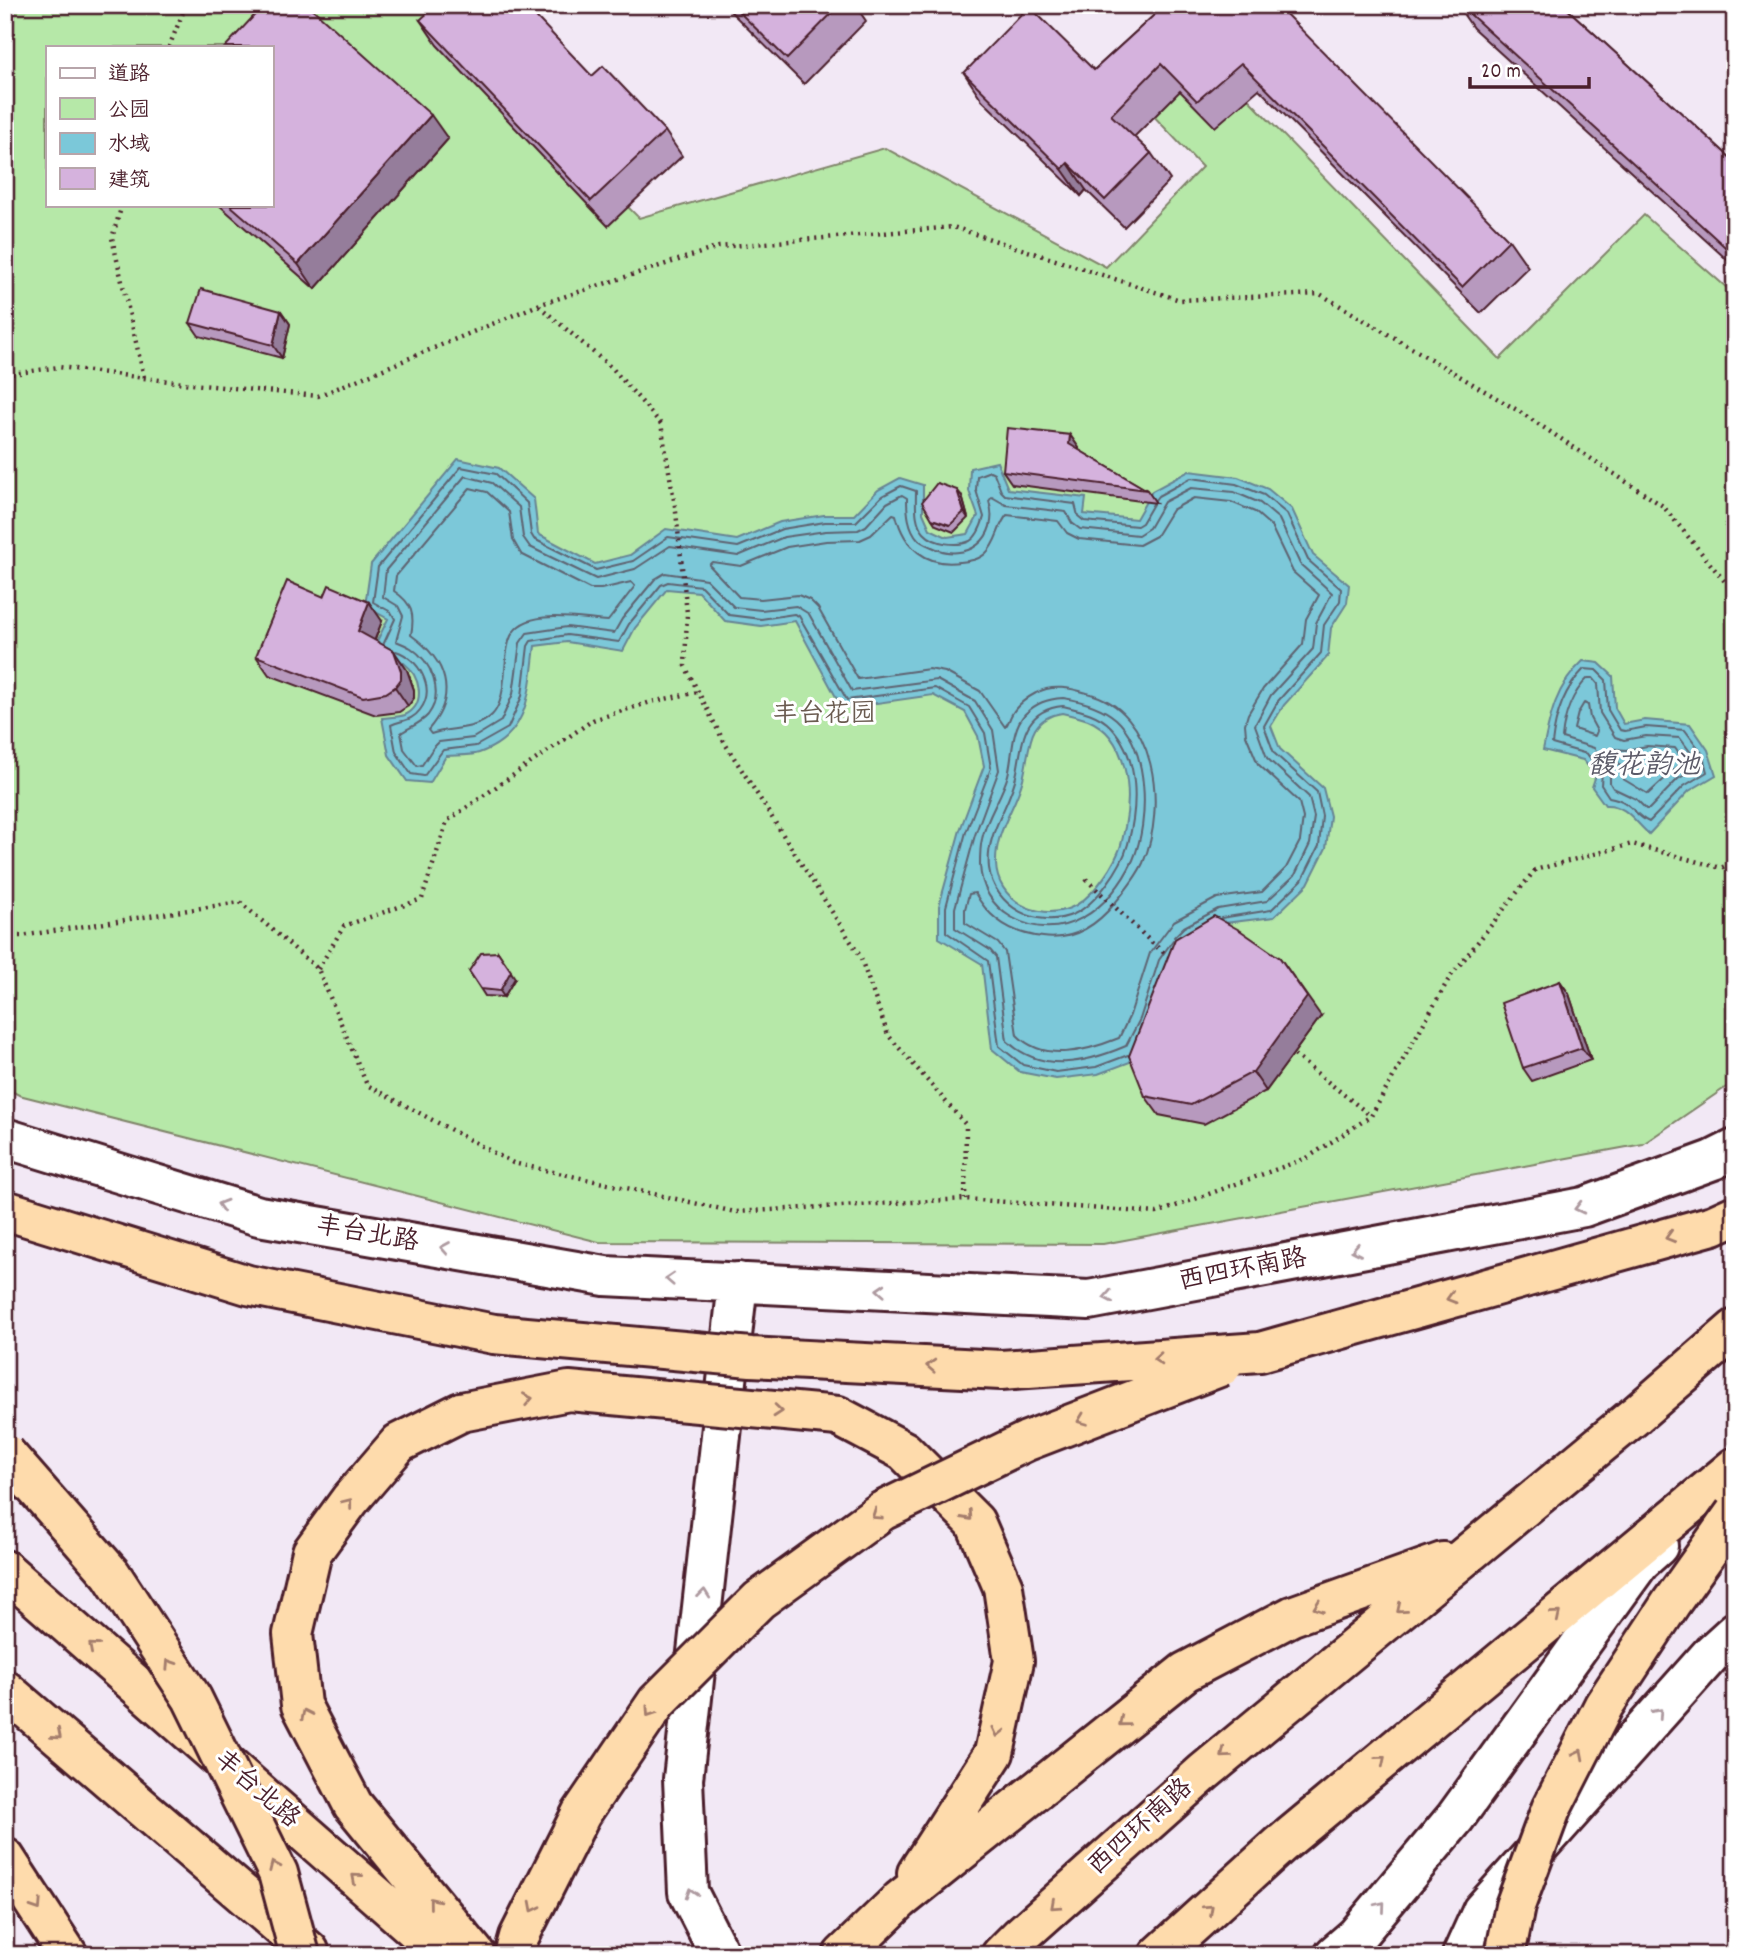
<svg xmlns="http://www.w3.org/2000/svg" width="1740" height="1960" viewBox="0 0 1740 1960" font-family="Dekko,'LXGW WenKai TC',sans-serif">
  <rect width="100%" height="100%" fill="#f2e8f5"/>
  <filter id="ink" filterUnits="userSpaceOnUse"><feTurbulence type="fractalNoise" baseFrequency=".0143" numOctaves="2"/><feDisplacementMap in="SourceGraphic" scale="14" xChannelSelector="R" yChannelSelector="G"/><feConvolveMatrix kernelMatrix="1 2 1 2 8 2 1 2 1" color-interpolation-filters="sRGB"/></filter>
  <g filter="url(#ink)">
    <path fill="#b6e8a8" stroke="#80846a" stroke-width="2" fill-rule="evenodd" d="M 5,5 L 429,5 L 492,72 L 639,218 L 885,148 L 1106,267 L 1202,167 L 1112,72 L 1167,15 L 1500,359 L 1644,215 L 1735,295 L 1735,1081 L 1643,1144 L 1103,1244 L 599,1242 L 19,1095 L 5,1088 ZM 47,47 L 271,47 L 271,205 L 47,205 Z"/>
    <path fill="#7bc8d9" stroke="#678493" stroke-width="2" fill-rule="evenodd" d="M 458,459 L 499,468 L 534,499 L 538,534 L 595,564 L 630,555 L 666,529 L 737,540 L 780,522 L 824,515 L 854,515 L 878,490 L 900,478 L 923,485 L 923,513 L 930,529 L 947,537 L 968,534 L 978,516 L 969,491 L 970,468 L 997,462 L 1008,489 L 1086,498 L 1084,514 L 1136,519 L 1152,491 L 1189,471 L 1238,477 L 1268,489 L 1292,509 L 1313,555 L 1349,585 L 1347,603 L 1331,628 L 1328,656 L 1284,705 L 1271,726 L 1280,749 L 1323,788 L 1330,816 L 1326,848 L 1308,884 L 1274,917 L 1225,923 L 1138,1059 L 1098,1074 L 1056,1079 L 1020,1072 L 992,1049 L 982,964 L 939,938 L 939,906 L 960,830 L 984,766 L 978,736 L 965,712 L 933,695 L 842,708 L 795,621 L 761,626 L 725,621 L 699,592 L 667,589 L 635,628 L 623,651 L 567,642 L 535,646 C 529,692 530,735 479,753 C 469,756 456,755 446,756 L 430,783 L 407,781 L 389,755 L 382,718 C 389,717 399,717 405,715 C 427,704 420,675 404,663 C 396,656 382,654 372,651 L 388,619 L 365,606 L 371,564 ZM 1062,713 C 1071,715 1080,717 1088,720 C 1128,737 1132,791 1125,827 C 1123,836 1122,845 1118,853 C 1110,872 1089,901 1070,908 C 1037,921 997,900 996,864 C 995,830 1015,810 1023,779 C 1031,749 1025,719 1062,713 Z
      M 1583,661 L 1599,663 L 1613,676 L 1615,708 L 1624,724 L 1645,720 L 1690,724 L 1708,750 L 1716,775 L 1689,791 L 1649,834 C 1635,822 1626,804 1605,805 L 1592,787 L 1596,775 L 1583,760 L 1543,750 C 1550,715 1556,686 1583,661 Z"/>
    <g fill="none" stroke-linecap="round" stroke-linejoin="round">
      <path stroke="#5e6371" stroke-width="2" d="M 470,488 L 487,492 L 509,512 L 513,540 L 521,554 L 590,589 L 601,589 L 631,582 L 635,586 L 608,621 C 582,620 525,606 511,636 C 505,649 506,666 504,679 C 503,690 500,707 492,715 C 476,731 451,727 431,734 L 428,730 C 459,695 446,660 411,635 C 415,614 412,603 394,591 L 396,576 Z
        M 1194,498 L 1231,502 L 1255,512 L 1271,526 L 1293,572 L 1319,595 L 1306,619 L 1303,644 L 1263,689 L 1248,714 L 1245,724 L 1246,735 L 1258,764 L 1299,802 L 1303,818 L 1300,841 L 1286,868 L 1262,892 L 1217,898 L 1174,921 L 1150,953 L 1130,1015 L 1119,1038 C 1087,1051 1044,1063 1017,1035 L 1005,952 L 998,943 L 965,923 L 965,909 L 969,894 L 975,893 C 990,920 1012,934 1043,937 C 1073,941 1097,925 1115,903 C 1125,891 1136,878 1143,863 C 1167,807 1157,710 1087,693 C 1071,688 1052,684 1036,693 C 1028,697 1017,705 1012,714 C 1009,719 1009,723 1005,727 L 980,691 L 945,672 L 929,669 L 858,679 L 818,608 L 810,600 L 798,595 L 761,599 L 739,597 L 709,565 L 712,562 L 741,566 L 787,547 L 826,541 L 860,540 L 871,535 L 893,514 L 896,515 C 904,547 926,567 960,562 C 969,561 979,560 986,553 C 997,543 998,525 1007,515 L 1058,521 L 1067,533 L 1079,539 L 1139,545 L 1156,536 L 1172,510 Z
        M 1155,500 L 1158,496 L 1191,478 L 1236,484 L 1264,495 L 1287,514 L 1308,560 L 1341,589 L 1340,601 L 1324,625 L 1321,653 L 1278,701 L 1264,726 L 1274,753 L 1317,792 L 1322,816 L 1319,846 L 1302,880 L 1271,910 L 1221,918
        M 384,643 L 395,619 L 391,612 L 373,602 L 378,567 L 461,467 L 496,474 L 527,503 L 531,534 L 534,539 L 596,570 L 633,561 L 668,537 L 738,547 L 782,529 L 825,522 L 856,522 L 882,496 L 901,486 L 916,491 C 916,505 914,522 924,533 C 934,544 957,547 970,541 C 977,537 982,524 984,517 L 976,490 L 977,476 L 990,471 L 994,473 L 1001,491 L 1005,495 L 1075,504 L 1078,516 L 1084,521 L 1137,526 L 1142,523 L 1153,504
        M 396,651 C 418,658 437,688 420,710 C 412,721 402,720 391,725 L 396,752 L 411,774 L 424,776 L 443,750 L 476,746 L 508,728 L 522,696 L 528,646 L 531,641 L 567,635 L 619,642 L 629,624 L 661,585 L 668,582 L 701,586 L 729,615 L 761,619 L 794,614 L 799,616 L 847,700 L 935,688 L 969,707 L 985,733 L 991,768 L 966,832 L 946,907 L 946,932 L 988,961 L 999,1046 L 1023,1065 L 1056,1072 L 1096,1067 L 1128,1055
        M 1584,669 L 1596,670 L 1606,680 L 1608,710 L 1620,730 L 1625,731 L 1646,727 L 1685,730 L 1702,753 L 1707,772 L 1684,786 L 1649,822 C 1633,815 1633,801 1609,797 L 1601,785 L 1602,772 L 1587,754 L 1552,744 C 1555,716 1564,689 1584,669 Z
        M 1588,678 L 1593,678 L 1598,684 L 1600,713 L 1615,737 L 1624,740 L 1646,736 L 1680,738 L 1694,757 L 1696,768 L 1678,779 L 1649,809 L 1646,809 L 1636,799 L 1613,788 L 1610,783 L 1610,768 L 1594,748 L 1562,738 C 1564,716 1572,693 1588,678 Z
        M 1063,698 C 1082,701 1101,706 1116,719 C 1149,749 1150,821 1133,860 C 1111,908 1063,946 1011,917 C 992,906 981,887 980,865 C 980,857 980,847 982,839 C 987,816 1002,797 1008,775 C 1013,756 1011,729 1025,714 C 1036,703 1047,699 1063,698 Z
        M 1584,703 L 1588,705 L 1590,718 L 1597,731 L 1595,736 L 1574,729 L 1578,713 Z
        M 1063,706 C 1080,710 1099,714 1111,727 C 1140,758 1138,806 1128,844 C 1122,867 1096,904 1074,914 C 1038,930 994,907 989,868 C 985,832 1011,806 1017,772 C 1023,740 1023,710 1063,706 Z
        M 1647,746 L 1675,748 L 1684,761 L 1648,794 L 1623,779 L 1620,766 L 1613,753 L 1615,749 L 1626,750 Z
        M 1173,940 L 1159,960 L 1140,1019 L 1126,1046 C 1086,1063 1042,1074 1007,1041 L 996,957 L 990,950 L 955,928 L 955,908 L 975,835 L 999,770 L 993,730 L 975,701 L 937,680 L 852,691 L 809,614 L 796,606 L 761,610 L 734,607 L 706,579 L 665,573 L 655,579 L 622,619 L 614,633 L 567,627 L 527,633 L 520,643 L 513,694 L 501,721 L 473,738 L 439,742 L 433,748 L 422,765 L 417,766 L 404,749 L 401,733 C 410,727 420,724 428,715 C 445,693 431,661 411,648 C 406,645 401,643 396,641 L 403,616 L 398,606 L 383,597 L 386,570 L 465,476 L 492,483 L 519,507 L 523,537 L 530,547 L 596,579 L 635,569 L 670,546 L 738,556 L 784,537 L 826,531 L 858,530 L 866,526 L 887,503 L 902,495 L 907,498 C 907,512 908,528 918,539 C 921,543 927,545 932,547 C 966,564 1001,539 989,501 L 992,497 L 1006,505 L 1066,512 L 1072,523 L 1080,529 L 1138,535 L 1149,528 L 1164,502 L 1191,488 L 1234,492 L 1260,503 L 1279,519 L 1300,564 L 1332,593 L 1316,623 L 1313,649 L 1271,695 L 1255,725 L 1267,758 L 1309,797 L 1314,817 L 1310,844 L 1295,875 L 1267,901 L 1218,909 L 1184,927 L 1174,937"/>
      <defs>
        <path id="secondary" d="M 5,1138 L 259,1216 L 605,1276 L 1089,1300 L 1584,1207 L 1713,1160 L 1735,1149
          M 720,1955 L 688,1892 L 683,1779 L 738,1282
          M 1334,1955 L 1357,1935 L 1455,1818 L 1640,1562 L 1658,1546
          M 1462,1955 L 1482,1911 L 1713,1652 L 1735,1632"/>
        <path id="highway" d="M 461,1412 L 399,1443 L 350,1500 L 312,1552 L 293,1634 L 301,1705 L 353,1805 L 476,1955
          M 838,1416 L 904,1451 L 975,1522 L 1003,1587 L 1014,1661 L 994,1753 L 917,1873
          M 5,1570 L 444,1955
          M 5,1690 L 309,1951
          M 5,1858 L 68,1955
          M 843,1955 L 900,1900 L 1185,1672 L 1292,1616 L 1443,1562
          M 1001,1955 L 1019,1937 L 1204,1772 L 1636,1415 L 1735,1329
          M 1159,1955 L 1280,1845 L 1735,1467"/>
      </defs>
      <use href="#secondary" stroke="#4a1f2b" stroke-width="44"/>
      <use href="#highway" stroke="#4a1f2b" stroke-width="44"/>
      <path stroke="#4a1f2b" stroke-width="4.5" stroke-dasharray="2 5" stroke-linecap="butt" d="M 169,47 L 186,5
        M 122,205 L 112,238 L 144,377
        M 539,306 L 613,369 L 661,424 L 676,512 L 687,613 L 685,666 L 724,742 L 860,956 L 888,1035 L 966,1125 L 965,1199
        M 5,375 L 59,367 L 191,384 L 318,396 L 538,305 L 719,247 L 953,227 L 1180,300 L 1320,294 L 1517,410 L 1663,506 L 1735,594
        M 1086,879 L 1152,943 L 1172,959
        M 5,936 L 21,936 L 240,902 L 318,969 L 367,1085 L 513,1163 L 735,1212 L 965,1199 L 1157,1213 L 1307,1158 L 1371,1116 L 1450,977 L 1535,870 L 1632,844 L 1721,868 L 1735,861
        M 318,969 L 344,926 L 422,899 L 447,821 L 593,720 L 651,702 L 698,692
        M 1289,1051 L 1371,1116"/>
      <use href="#secondary" stroke="#fff" stroke-width="38"/>
      <use href="#highway" stroke="#fedbac" stroke-width="38"/>
      <defs>
        <path id="highway-bridge" d="M 5,1210 L 248,1285 L 494,1334 L 751,1357 L 1001,1370 L 1260,1352 L 1713,1225 L 1735,1215
          M 461,1412 L 569,1391 L 838,1416
          M 5,1453 L 111,1574 L 192,1698 L 278,1873 L 300,1955
          M 514,1955 L 519,1937 L 581,1814 L 657,1702 L 759,1600 L 882,1511 L 1027,1441 L 1222,1366
          M 1505,1955 L 1515,1906 L 1551,1809 L 1604,1705 L 1671,1603 L 1735,1513"/>
      </defs>
      <use href="#highway-bridge" stroke="#4a1f2b" stroke-width="44" stroke-linecap="butt"/>
      <use href="#highway-bridge" stroke="#fedbac" stroke-width="38"/>
    </g>
    <path fill="#b799be" stroke="#4a1f2b" stroke-width="2" d="M 724,5 L 855,5 L 866,21 L 804,84 Z
      M 1165,5 L 1509,240 L 1528,267 L 1481,313 L 1259,89 L 1215,127 L 1180,91 L 1134,137 L 1151,153 L 1170,180 L 1124,227 L 1086,190 L 1081,196 L 982,100 L 964,73 L 1094,70 Z
      M 1457,5 L 1563,5 L 1735,162 L 1735,267 L 1473,28 Z
      M 420,20 L 592,76 L 665,131 L 682,156 L 608,226 L 437,45 Z
      M 448,139 L 315,289 L 219,205 L 271,205 Z
      M 281,311 L 290,324 L 282,358 L 199,336 L 190,323 Z
      M 1070,435 L 1079,448 L 1079,450 L 1147,490 L 1156,503 L 1012,484 L 1003,471 Z
      M 962,496 L 968,518 L 954,532 L 936,525 L 932,519 Z
      M 382,621 L 375,640 L 407,670 L 414,690 L 414,698 L 408,706 L 399,712 L 376,715 L 269,675 L 256,656 Z
      M 469,971 L 515,978 L 504,997 L 485,996 Z
      M 1560,981 L 1569,994 L 1591,1060 L 1532,1081 L 1523,1068 Z
      M 1321,1016 L 1266,1091 L 1204,1124 L 1159,1115 L 1145,1096 Z"/>
    <path fill="#957d9b" stroke="#4a1f2b" stroke-width="2" d="M 431,115 L 448,139 L 315,289 L 298,264 Z
      M 1068,163 L 1086,190 L 1081,196 L 1062,169 Z
      M 281,311 L 290,324 L 282,358 L 273,345 Z
      M 1070,435 L 1079,448 L 1078,457 L 1069,444 Z
      M 957,490 L 962,496 L 968,518 L 964,512 Z
      M 369,602 L 382,621 L 371,649 L 358,631 Z
      M 394,651 L 407,670 L 414,690 L 414,698 L 408,706 L 395,687 Z
      M 498,952 L 515,978 L 504,997 L 500,991 Z
      M 1280,958 L 1321,1016 L 1266,1091 L 1253,1072 Z
      M 1560,981 L 1569,994 L 1591,1060 L 1582,1048 Z"/>
    <path fill="#d5b2dd" stroke="#4a1f2b" stroke-width="2" d="M 264,5 L 308,5 L 431,115 L 298,264 L 230,205 L 271,205 L 271,47 L 225,47 Z
      M 436,5 L 525,5 L 592,76 L 603,66 L 665,131 L 591,201 L 420,20 Z
      M 732,5 L 840,5 L 787,59 Z
      M 1165,5 L 1277,5 L 1509,240 L 1462,287 L 1241,63 L 1197,101 L 1161,64 L 1111,115 L 1151,153 L 1105,200 L 1068,163 L 1062,169 L 964,73 L 1029,6 L 1094,70 Z
      M 1460,5 L 1563,5 L 1735,162 L 1735,256 Z
      M 201,289 L 281,311 L 273,345 L 190,323 Z
      M 1007,428 L 1070,435 L 1069,444 L 1147,490 L 1003,471 Z
      M 937,483 L 957,490 L 964,512 L 950,525 L 932,519 L 922,502 Z
      M 287,581 L 324,597 L 329,585 L 369,602 L 358,631 L 394,651 L 401,671 L 401,679 L 395,687 L 386,693 L 363,697 L 256,656 Z
      M 1214,916 L 1241,931 L 1280,958 L 1307,997 L 1253,1072 L 1191,1105 L 1145,1096 L 1129,1056 L 1175,939 Z
      M 498,952 L 511,971 L 500,991 L 481,989 L 469,971 L 481,953 Z
      M 1560,981 L 1582,1048 L 1523,1068 L 1501,1003 Z"/>
    <defs><path id="oneway-chevron" d="M-2-3.5L2.5 0L-2 3.5" fill="none" stroke-width="1.6" stroke-linecap="round" stroke-linejoin="round" transform="scale(1.75)"/></defs>
    <g stroke="#ae9aa0">
      <use href="#oneway-chevron" transform="translate(222 1205) rotate(-163)"/>
      <use href="#oneway-chevron" transform="translate(1579 1208) rotate(166)"/>
      <use href="#oneway-chevron" transform="translate(445 1248) rotate(-170)"/>
      <use href="#oneway-chevron" transform="translate(1356 1250) rotate(169)"/>
      <use href="#oneway-chevron" transform="translate(670 1279) rotate(-177)"/>
      <use href="#oneway-chevron" transform="translate(881 1290) rotate(-177)"/>
      <use href="#oneway-chevron" transform="translate(1108 1297) rotate(169)"/>
      <use href="#oneway-chevron" transform="translate(704 1594) rotate(-84)"/>
      <use href="#oneway-chevron" transform="translate(1658 1713) rotate(-48)"/>
      <use href="#oneway-chevron" transform="translate(691 1893) rotate(-107)"/>
      <use href="#oneway-chevron" transform="translate(1381 1906) rotate(-50)"/>
    </g>
    <g stroke="#a47d6c">
      <use href="#oneway-chevron" transform="translate(1670 1237) rotate(164)"/>
      <use href="#oneway-chevron" transform="translate(1451 1298) rotate(164)"/>
      <use href="#oneway-chevron" transform="translate(1158 1359) rotate(176)"/>
      <use href="#oneway-chevron" transform="translate(931 1366) rotate(-177)"/>
      <use href="#oneway-chevron" transform="translate(528 1399) rotate(-11)"/>
      <use href="#oneway-chevron" transform="translate(778 1411) rotate(5)"/>
      <use href="#oneway-chevron" transform="translate(1082 1420) rotate(159)"/>
      <use href="#oneway-chevron" transform="translate(348 1503) rotate(-52)"/>
      <use href="#oneway-chevron" transform="translate(876 1515) rotate(146)"/>
      <use href="#oneway-chevron" transform="translate(968 1516) rotate(48)"/>
      <use href="#oneway-chevron" transform="translate(1318 1607) rotate(160)"/>
      <use href="#oneway-chevron" transform="translate(1401 1609) rotate(140)"/>
      <use href="#oneway-chevron" transform="translate(1556 1615) rotate(-40)"/>
      <use href="#oneway-chevron" transform="translate(93 1647) rotate(-139)"/>
      <use href="#oneway-chevron" transform="translate(170 1664) rotate(-123)"/>
      <use href="#oneway-chevron" transform="translate(650 1712) rotate(124)"/>
      <use href="#oneway-chevron" transform="translate(306 1714) rotate(-116)"/>
      <use href="#oneway-chevron" transform="translate(1123 1722) rotate(141)"/>
      <use href="#oneway-chevron" transform="translate(998 1732) rotate(103)"/>
      <use href="#oneway-chevron" transform="translate(57 1735) rotate(41)"/>
      <use href="#oneway-chevron" transform="translate(1225 1754) rotate(140)"/>
      <use href="#oneway-chevron" transform="translate(1579 1754) rotate(-63)"/>
      <use href="#oneway-chevron" transform="translate(1381 1760) rotate(-40)"/>
      <use href="#oneway-chevron" transform="translate(274 1866) rotate(-114)"/>
      <use href="#oneway-chevron" transform="translate(356 1878) rotate(-139)"/>
      <use href="#oneway-chevron" transform="translate(433 1902) rotate(-129)"/>
      <use href="#oneway-chevron" transform="translate(1055 1905) rotate(138)"/>
      <use href="#oneway-chevron" transform="translate(37 1906) rotate(57)"/>
      <use href="#oneway-chevron" transform="translate(534 1907) rotate(117)"/>
      <use href="#oneway-chevron" transform="translate(1209 1909) rotate(-42)"/>
    </g>
  </g>
  <g text-anchor="middle" dominant-baseline="central" stroke-width="6" stroke-linejoin="round" paint-order="stroke">
    <g font-size="26" fill="#6a5b50" stroke="#fff">
      <text x="824" y="715">丰台花园</text>
    </g>
    <g font-size="26" fill="#4a1f2b" stroke="#fff">
      <text transform="translate(367 1235) rotate(10)">丰台北路</text>
      <text transform="translate(1243 1271) rotate(-11)">西四环南路</text>
      <text transform="translate(256 1790) rotate(41)">丰台北路</text>
      <text transform="translate(1141 1828) rotate(-42)">西四环南路</text>
    </g>
    <g font-size="28" font-style="italic" fill="#5b5a68" stroke="#fff">
      <text x="1644" y="768">馥花韵池</text>
    </g>
  </g>
  <rect width="1740" height="1960" fill="none" stroke="#fff" stroke-width="28"/>
  <rect x="14" y="14" width="1712" height="1932" fill="none" stroke="#4a1f2b" stroke-width="2.5" filter="url(#ink)"/>
  <rect x="46" y="46" width="228" height="161" fill="#ffffff" stroke="#b7a5aa" stroke-width="2"/>
  <rect x="60" y="68" width="35" height="10" fill="#ffffff" stroke="#b7a5aa" stroke-width="2"/>
  <text x="108" y="80" font-size="21" fill="#4a1f2b">道路</text>
  <rect x="60" y="98" width="35" height="21" fill="#b6e8a8" stroke="#b7a5aa" stroke-width="2"/>
  <text x="108" y="116" font-size="21" fill="#4a1f2b">公园</text>
  <rect x="60" y="133" width="35" height="21" fill="#7bc8d9" stroke="#b7a5aa" stroke-width="2"/>
  <text x="108" y="150" font-size="21" fill="#4a1f2b">水域</text>
  <rect x="60" y="168" width="35" height="21" fill="#d5b2dd" stroke="#b7a5aa" stroke-width="2"/>
  <text x="108" y="186" font-size="21" fill="#4a1f2b">建筑</text>
  <path d="M1470 77v10h119v-10" fill="none" stroke="#4a1f2b" stroke-width="3.5"/>
  <text x="1481" y="77" font-size="21" fill="#4a1f2b" stroke="#ffffff" stroke-width="5" paint-order="stroke">20 m</text>
</svg>
